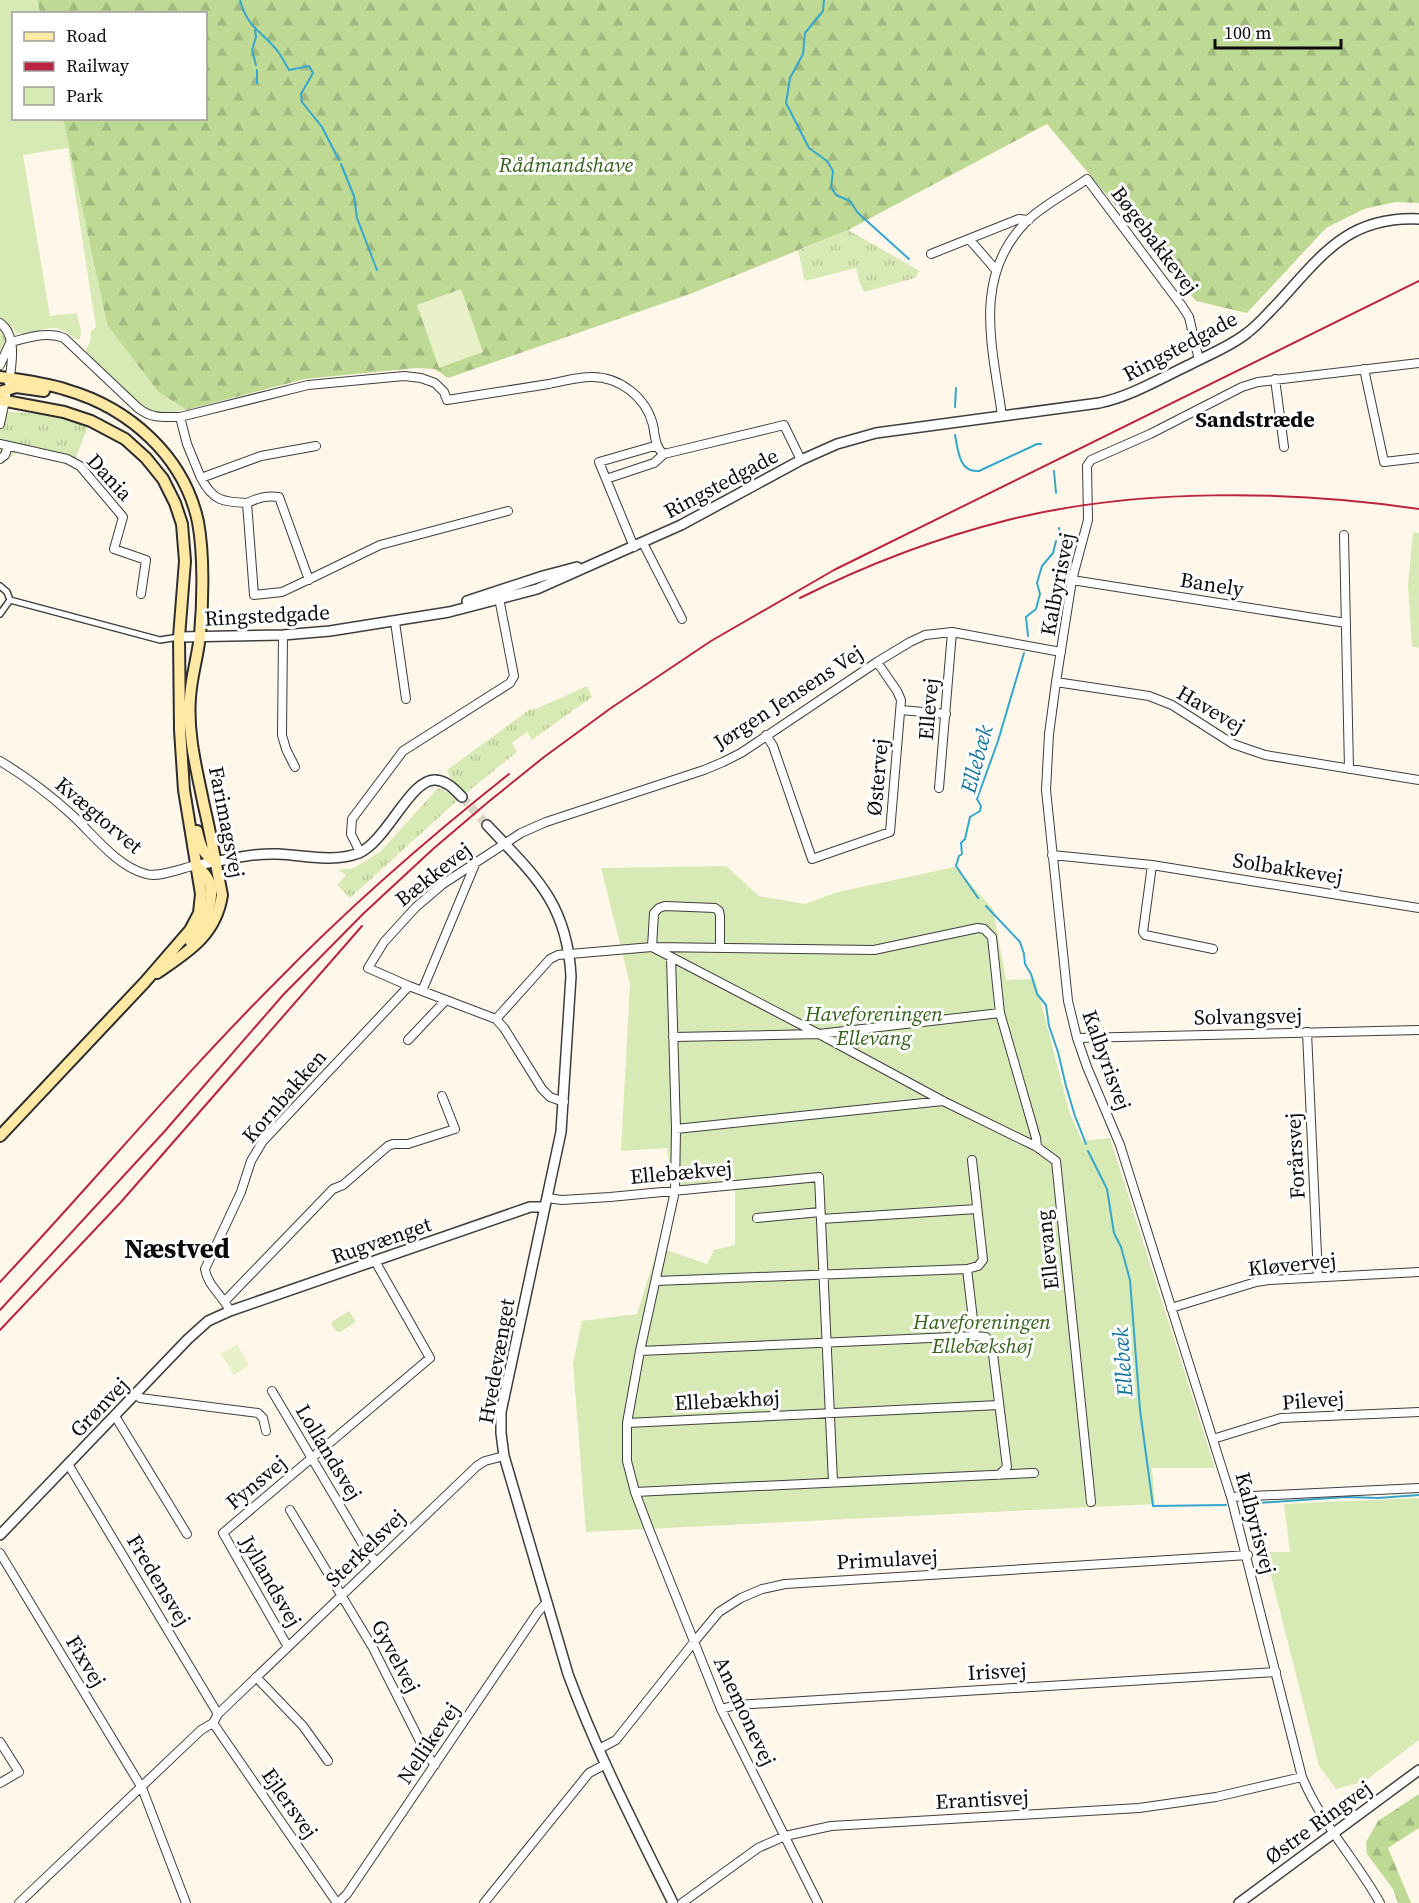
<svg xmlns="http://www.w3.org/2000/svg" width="1419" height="1903" viewBox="0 0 1419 1903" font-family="'Source Serif 4',serif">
  <defs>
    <pattern id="grass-tufts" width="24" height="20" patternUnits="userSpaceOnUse" patternTransform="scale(1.5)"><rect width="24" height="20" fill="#d7e9b4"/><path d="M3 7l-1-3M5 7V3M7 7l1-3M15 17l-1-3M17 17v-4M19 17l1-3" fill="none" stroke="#b7c699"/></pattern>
    <pattern id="forest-firs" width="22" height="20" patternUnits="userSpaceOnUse" patternTransform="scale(1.5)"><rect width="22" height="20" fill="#bdd994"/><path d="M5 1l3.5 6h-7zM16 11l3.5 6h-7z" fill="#a1b97e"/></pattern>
  </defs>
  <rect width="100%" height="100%" fill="#fff8ea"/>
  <path fill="url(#grass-tufts)" d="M 848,230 L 920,271 L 915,278 L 864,292 L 860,284 L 856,268 L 805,281 L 798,251 Z
    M 0,276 L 7,310 L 18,344 L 16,364 L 0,362 Z
    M 0,411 L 53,415 L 89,424 L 74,462 L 22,450 L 0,463 Z
    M 587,686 L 592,697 L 532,740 L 527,732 L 512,743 L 517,752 L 465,794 L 450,777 L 447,770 L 529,710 L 538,708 Z
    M 438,788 L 447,792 L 458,800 L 350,898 L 337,885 L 346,875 L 338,870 L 354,868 L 380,852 Z"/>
  <path fill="url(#forest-firs)" d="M 37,0 L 1419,0 L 1419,203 L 1396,202 L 1364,209 L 1326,228 L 1247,313 L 1196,301 L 1047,124 L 848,230 L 690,294 L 448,378 L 435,369 L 416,368 L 305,379 L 186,410 L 158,392 L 107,325 L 63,119 L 206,118 L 206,14 L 40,13 Z
    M 1419,1794 L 1419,1828 L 1388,1848 L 1411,1903 L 1398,1903 L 1393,1889 L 1367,1854 L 1366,1842 L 1378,1821 Z"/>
  <path fill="#d7e9b4" d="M 0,0 L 37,0 L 40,13 L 14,14 L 14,118 L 63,119 L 107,325 L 158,392 L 185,410 L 158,414 L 140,405 L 85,351 L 90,342 L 91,331 L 96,327 L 68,148 L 23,155 L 50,316 L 77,313 L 81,331 L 80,339 L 76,339 C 47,315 40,339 16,333 L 11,323 L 0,314 Z
    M 1413,532 L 1419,533 L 1419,648 L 1412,646 L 1408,585 Z
    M 726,866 L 759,896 L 805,904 L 838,892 L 955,867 L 993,909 L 1006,980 L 1035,979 L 1069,1111 L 1082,1141 L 1110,1138 L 1215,1468 L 1152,1468 L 1155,1504 L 586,1532 L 573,1363 L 582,1321 L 637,1314 L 658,1247 L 707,1264 L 714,1250 L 735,1245 L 735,1178 L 673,1188 L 667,1148 L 621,1151 L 630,984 L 601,868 Z
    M 349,1311 L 356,1322 L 340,1332 L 336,1331 L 331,1324 L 333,1321 Z
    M 1419,1498 L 1419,1740 L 1365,1781 L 1336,1789 L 1319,1766 L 1265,1552 L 1290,1552 L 1284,1504 Z"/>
  <path fill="#e7f0c6" d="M 461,289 L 483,352 L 439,368 L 417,305 Z
    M 237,1344 L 249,1365 L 234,1375 L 221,1354 Z"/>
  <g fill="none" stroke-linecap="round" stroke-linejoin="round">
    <path stroke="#36a6cd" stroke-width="2" d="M 240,0 C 248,30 264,32 279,53 C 283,59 286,65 289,70 L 309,66 L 313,73 L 301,94 L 302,102 L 322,127 L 339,160
      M 824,0 L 823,11 L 805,33 L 803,54 L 790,78 L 786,103 L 809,148 L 827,161 L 833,171 L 831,187 L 836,195 L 850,201 L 858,213 L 909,259
      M 255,30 L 256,37 L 252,50 L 256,65
      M 257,83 L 257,70
      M 341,164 L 354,196 L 357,218 L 377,270
      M 955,407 L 956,388
      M 955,435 C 958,450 959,473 979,471 L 1037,444 L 1041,444
      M 1054,471 L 1056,493
      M 1059,528 L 1060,533
      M 1028,636 L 1026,617 L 1036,609 L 1040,594 L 1037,583 L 1042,566 L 1053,553 L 1056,541
      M 978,898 L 956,866 L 959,856 L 962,854 L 961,843 L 965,839 L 970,817 L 980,811 L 981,806 L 977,799 L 998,741 L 1024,653
      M 986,906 L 1020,942 L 1024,954 L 1025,964 L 1031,974 L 1037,994 L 1046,1005 L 1049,1026 L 1058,1052 L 1066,1086 L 1075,1116 L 1086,1144
      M 1088,1151 L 1107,1189 L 1114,1233 L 1121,1247 L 1130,1280 L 1140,1410 L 1153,1506 L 1226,1505
      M 1243,1504 L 1346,1497 L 1378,1498 L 1419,1495"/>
    <path stroke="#dad4c9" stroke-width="9" stroke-dasharray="9 4.5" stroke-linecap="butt" d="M 462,797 L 487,825"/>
    <defs>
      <path id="pedestrian" d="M 0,586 L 7,592 L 10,600 L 160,640 L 179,637
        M 0,614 L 10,600"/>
      <path id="minor" d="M 969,239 L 996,270
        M 931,254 L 1019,219 L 1029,220
        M 0,323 C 17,335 12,364 9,382
        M 11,342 C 28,338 47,331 64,338 L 138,408 C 152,419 163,417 180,417 L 308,385 L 404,376 L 421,378 L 435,383 L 444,392 L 447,400 L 549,384
        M 0,365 L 10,343
        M 1364,369 L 1384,462 L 1419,458
        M 1275,379 L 1284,447
        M 553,383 C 565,381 578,377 590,377 C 619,376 646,397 653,425 C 655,435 655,448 664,454 L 784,425 L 801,460
        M 1002,416 C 993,348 971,277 1027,221 C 1042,206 1069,192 1087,179 L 1182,306 L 1189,317 L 1199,360
        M 180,417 L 187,444 L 201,478 L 261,456 L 316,446
        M 0,424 L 6,396
        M 0,444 L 67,459 L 80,466 L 123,517 L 114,549 L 146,560 L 141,594
        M 0,459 L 5,455 L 8,446
        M 201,478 C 213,501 223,502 247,503
        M 606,479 L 654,463 L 664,454
        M 1344,535 L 1349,769
        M 643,543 L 682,619
        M 634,547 L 599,462 L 651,447 L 658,447
        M 309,580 L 279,497 C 267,495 258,498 247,503 L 254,595 L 282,592 L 314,577 L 380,545 L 508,511
        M 1072,580 L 1346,623
        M 395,622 L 406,699
        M 283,635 L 282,735 L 286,749 L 295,767
        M 1056,682 L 1149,696 L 1172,705 L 1233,744 L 1265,755 L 1419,780
        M 901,710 L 946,714
        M 766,735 L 773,746 L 812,859 L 890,832 L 901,700 L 897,691 L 877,662
        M 0,761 C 25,776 49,794 71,814 C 93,834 116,866 146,874 C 158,878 183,868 196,865
        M 939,788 L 952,632
        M 360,852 L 351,834 L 352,819 L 403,751 L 510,683 L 514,676 L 499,598
        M 1052,855 L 1152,865 L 1419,908
        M 1152,865 L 1143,932 L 1145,935 L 1213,949
        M 720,948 L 720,916 L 719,911 L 715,908 L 665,906 L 659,908 L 654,913 L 652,947 L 819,1034 L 943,1101 L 1037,1147 L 1056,1161 L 1091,1502
        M 671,957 L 676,1129 L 675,1191 L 640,1351 L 627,1423 L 627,1461 L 635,1492 L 649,1529 L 721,1709 L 818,1903
        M 422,991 L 476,862
        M 496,1019 L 550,959 L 558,955 L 652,947 L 874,950 L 978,928 L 984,929 L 992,937 L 1000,1013 L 1036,1138 L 1037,1147
        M 1307,1032 L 1318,1277
        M 673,1037 L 819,1034 L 1000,1013
        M 1077,1038 L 1419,1030
        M 408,1040 L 446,1000
        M 564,1102 L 550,1097 L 542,1089 L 504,1028 L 496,1019 L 409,986 L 368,968 L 384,942 L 416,907 L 443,884 L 521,833 L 546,822 L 704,770 L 723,762 L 741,753 L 877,662 L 910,642 L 925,635 L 952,632 L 1061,652
        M 676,1129 L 943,1101
        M 547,1198 L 562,1200 L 610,1197 L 819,1177 L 833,1482
        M 757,1218 L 820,1212
        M 821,1219 L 977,1209
        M 967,1269 L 975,1336
        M 656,1281 L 967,1269 L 978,1266 L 983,1260 L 972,1160
        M 225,1301 L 333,1189 L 343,1185 L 388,1146 L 393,1144 L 408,1144 L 455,1129 L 442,1096
        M 1171,1308 L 1256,1282 L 1269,1280 L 1419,1272
        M 230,1311 C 223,1296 207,1285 205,1269 L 241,1192 L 251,1161 L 263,1141 L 409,986
        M 640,1351 L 975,1336 L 986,1337 L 992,1346 L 1007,1467 L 999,1475
        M 272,1391 L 368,1553 L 376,1561
        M 136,1394 L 140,1398 L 258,1413 L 263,1418 L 266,1431
        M 115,1416 L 187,1534
        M 627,1423 L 999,1405
        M 1213,1439 L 1281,1418 L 1419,1412
        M 68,1464 L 218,1714
        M 635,1492 L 1034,1473
        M 1231,1497 L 1419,1488
        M 290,1510 L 373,1648 L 427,1755 L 435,1765
        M 0,1553 L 142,1788 L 186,1903
        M 288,1647 L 223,1533 L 430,1358 L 375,1261
        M 256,1677 L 303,1726 L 328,1761
        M 721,1709 L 736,1705 L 1276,1672
        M 213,1723 L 337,1903
        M 0,1742 L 19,1772 L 0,1783
        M 599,1749 L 616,1740 L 694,1642 L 719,1612 L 741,1598 L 762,1589 L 785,1584 L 1248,1555
        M 19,1903 L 201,1730 L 213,1723 L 218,1714 L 477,1466 L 485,1461 L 504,1456
        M 338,1903 L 347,1894 L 538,1612 L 547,1602
        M 484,1903 L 589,1773 L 606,1764
        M 682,1903 L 758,1848 L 785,1836 L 831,1826 L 1139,1808 L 1216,1797 L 1302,1777
        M 1380,1903 C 1356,1860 1321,1823 1302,1777 L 1231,1497 L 1120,1145 L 1087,1067 L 1077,1038 L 1068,1001 L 1046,790 L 1049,734 L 1056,682 L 1072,580 L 1088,520 L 1087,466 L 1091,460 L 1150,434 L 1242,387 L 1258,382 L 1419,363"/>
      <path id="tertiary" d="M 467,601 L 543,576 L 577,567
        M 179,637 L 283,635 L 330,631 L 449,612 L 537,589 L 681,525 L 801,460 L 837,444 L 876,433 L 1099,403 C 1132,396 1161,378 1191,364 C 1210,354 1231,346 1247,333 C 1258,325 1267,314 1277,304 C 1321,256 1347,216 1419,219
        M 487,825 C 535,876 567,903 571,976 L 561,1132 L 501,1412 L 501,1433 L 504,1456 L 568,1674 C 597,1753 636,1828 673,1903
        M 196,865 C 223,861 250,853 277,854 C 305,855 333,863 359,853 C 387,841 411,777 436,780 C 447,781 455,790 462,797
        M 0,1535 L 188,1339 L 208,1321 L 230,1311 L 530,1207 L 545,1207
        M 1239,1903 L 1419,1770"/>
      <path id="secondary" d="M 0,377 C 22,380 46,383 67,390 C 129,408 184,456 198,522 C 204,554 203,602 200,635 C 198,656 191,677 190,698 C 187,734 197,771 204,806 C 211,835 216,865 222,895 C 216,935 188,952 157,973
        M 0,392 L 16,387 L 44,391
        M 0,400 L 64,412 L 91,421 L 125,439 L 146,458 L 163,479 L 175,503 L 182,524 L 185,561 L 179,637 L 180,730 L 184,790 L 201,894 L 199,913 L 190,930 L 145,982 L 0,1136
        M 197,831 C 200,845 203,855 216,862
        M 190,941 C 206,920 225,886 196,866"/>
    </defs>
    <use href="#pedestrian" stroke="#3e3e3e" stroke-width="8"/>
    <use href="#minor" stroke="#3e3e3e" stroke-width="10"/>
    <use href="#tertiary" stroke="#3e3e3e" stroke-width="12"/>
    <use href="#secondary" stroke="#2d2d2d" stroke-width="14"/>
    <use href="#pedestrian" stroke="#fff" stroke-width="5"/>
    <use href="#minor" stroke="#fff" stroke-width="8"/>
    <use href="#tertiary" stroke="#fff" stroke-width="9"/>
    <use href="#secondary" stroke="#ffe9a5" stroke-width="10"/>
    <path stroke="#bb2440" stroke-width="2" d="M 800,598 C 866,565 936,538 1008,520 C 1135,488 1290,490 1419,509
      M 0,1282 C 93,1183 180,1078 276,982 C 349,907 427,839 509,774
      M 0,1310 L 164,1132 L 283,995 L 364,913 L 433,849 L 487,803 L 544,757 L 611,708 L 711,641 L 834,570 L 1419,281
      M 0,1330 L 121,1202 L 362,926"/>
  </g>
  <g text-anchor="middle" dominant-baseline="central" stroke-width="6" stroke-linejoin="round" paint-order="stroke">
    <g font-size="21" font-style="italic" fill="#35631c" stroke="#fff">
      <text x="566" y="164">Rådmandshave</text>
      <text x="874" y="1013">Haveforeningen<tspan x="874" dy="24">Ellevang</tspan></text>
      <text x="982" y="1321">Haveforeningen<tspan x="982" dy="24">Ellebækshøj</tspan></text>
    </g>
    <g font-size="21" fill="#0b0b0b" stroke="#fff">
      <text transform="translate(1155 240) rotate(53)">Bøgebakkevej</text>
      <text transform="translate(1180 346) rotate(-28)">Ringstedgade</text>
      <text transform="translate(110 477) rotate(47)">Dania</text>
      <text transform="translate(721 483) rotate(-28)">Ringstedgade</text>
      <text transform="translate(1057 584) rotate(-79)">Kalbyrisvej</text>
      <text transform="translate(1212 584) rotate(9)">Banely</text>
      <text transform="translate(267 615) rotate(-3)">Ringstedgade</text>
      <text transform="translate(788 697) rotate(-33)">Jørgen Jensens Vej</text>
      <text transform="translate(928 709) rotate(-85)">Ellevej</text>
      <text transform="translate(1211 709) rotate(30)">Havevej</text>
      <text transform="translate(877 777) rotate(-85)">Østervej</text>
      <text transform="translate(99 815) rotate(40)">Kvægtorvet</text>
      <text transform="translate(227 822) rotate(79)">Farimagsvej</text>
      <text transform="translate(1288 868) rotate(9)">Solbakkevej</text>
      <text transform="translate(433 874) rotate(-38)">Bækkevej</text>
      <text transform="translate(1248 1016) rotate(-1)">Solvangsvej</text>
      <text transform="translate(1107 1060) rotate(70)">Kalbyrisvej</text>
      <text transform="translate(284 1096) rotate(-49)">Kornbakken</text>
      <text transform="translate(1295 1156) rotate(-93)">Forårsvej</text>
      <text transform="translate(681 1172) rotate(-5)">Ellebækvej</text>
      <text transform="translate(381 1240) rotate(-19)">Rugvænget</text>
      <text transform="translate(1047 1250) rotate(-96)">Ellevang</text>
      <text transform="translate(1292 1264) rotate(-6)">Kløvervej</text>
      <text transform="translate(496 1361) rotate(-80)">Hvedevænget</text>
      <text transform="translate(727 1400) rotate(-3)">Ellebækhøj</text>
      <text transform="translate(1313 1400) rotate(-4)">Pilevej</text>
      <text transform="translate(99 1407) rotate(-46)">Grønvej</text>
      <text transform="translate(329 1452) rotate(59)">Lollandsvej</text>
      <text transform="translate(256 1482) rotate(-40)">Fynsvej</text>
      <text transform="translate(1256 1523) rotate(75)">Kalbyrisvej</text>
      <text transform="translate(365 1548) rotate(-44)">Sterkelsvej</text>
      <text transform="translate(887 1559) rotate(-3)">Primulavej</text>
      <text transform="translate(159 1580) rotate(59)">Fredensvej</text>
      <text transform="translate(271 1581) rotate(60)">Jyllandsvej</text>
      <text transform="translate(396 1656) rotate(62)">Gyvelvej</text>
      <text transform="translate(86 1661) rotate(59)">Fixvej</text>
      <text transform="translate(997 1671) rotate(-3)">Irisvej</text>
      <text transform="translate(745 1711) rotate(65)">Anemonevej</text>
      <text transform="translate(428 1743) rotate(-56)">Nellikevej</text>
      <text transform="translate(982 1799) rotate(-3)">Erantisvej</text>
      <text transform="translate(290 1803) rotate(55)">Ejlersvej</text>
      <text transform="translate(1318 1822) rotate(-36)">Østre Ringvej</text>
    </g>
    <g font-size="22" font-weight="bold" fill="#0b0b0b" stroke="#fff">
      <text x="1255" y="419">Sandstræde</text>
    </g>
    <g font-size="22" font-style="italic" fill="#15749d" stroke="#fff">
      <text transform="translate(976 759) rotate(-75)">Ellebæk</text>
      <text transform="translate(1122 1362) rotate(-94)">Ellebæk</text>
    </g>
    <g font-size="27" font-weight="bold" fill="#0b0b0b" stroke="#fff">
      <text x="177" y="1248">Næstved</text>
    </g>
  </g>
  <rect x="12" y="12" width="195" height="108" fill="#ffffff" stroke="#9d9d9d" stroke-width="1.5"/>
  <rect x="24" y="32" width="30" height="9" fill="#ffe9a5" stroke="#9d9d9d" stroke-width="1.5"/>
  <text x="66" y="42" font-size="18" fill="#0b0b0b">Road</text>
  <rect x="24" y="62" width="30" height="9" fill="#bb2440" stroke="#9d9d9d" stroke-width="1.5"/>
  <text x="66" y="72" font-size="18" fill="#0b0b0b">Railway</text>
  <rect x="24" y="87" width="30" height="18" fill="#d7e9b4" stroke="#9d9d9d" stroke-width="1.5"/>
  <text x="66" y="102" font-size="18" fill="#0b0b0b">Park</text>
  <path d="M1215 39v9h126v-9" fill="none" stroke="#0b0b0b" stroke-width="3"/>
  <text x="1224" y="39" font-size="18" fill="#0b0b0b" stroke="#ffffff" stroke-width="4.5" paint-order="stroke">100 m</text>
</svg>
